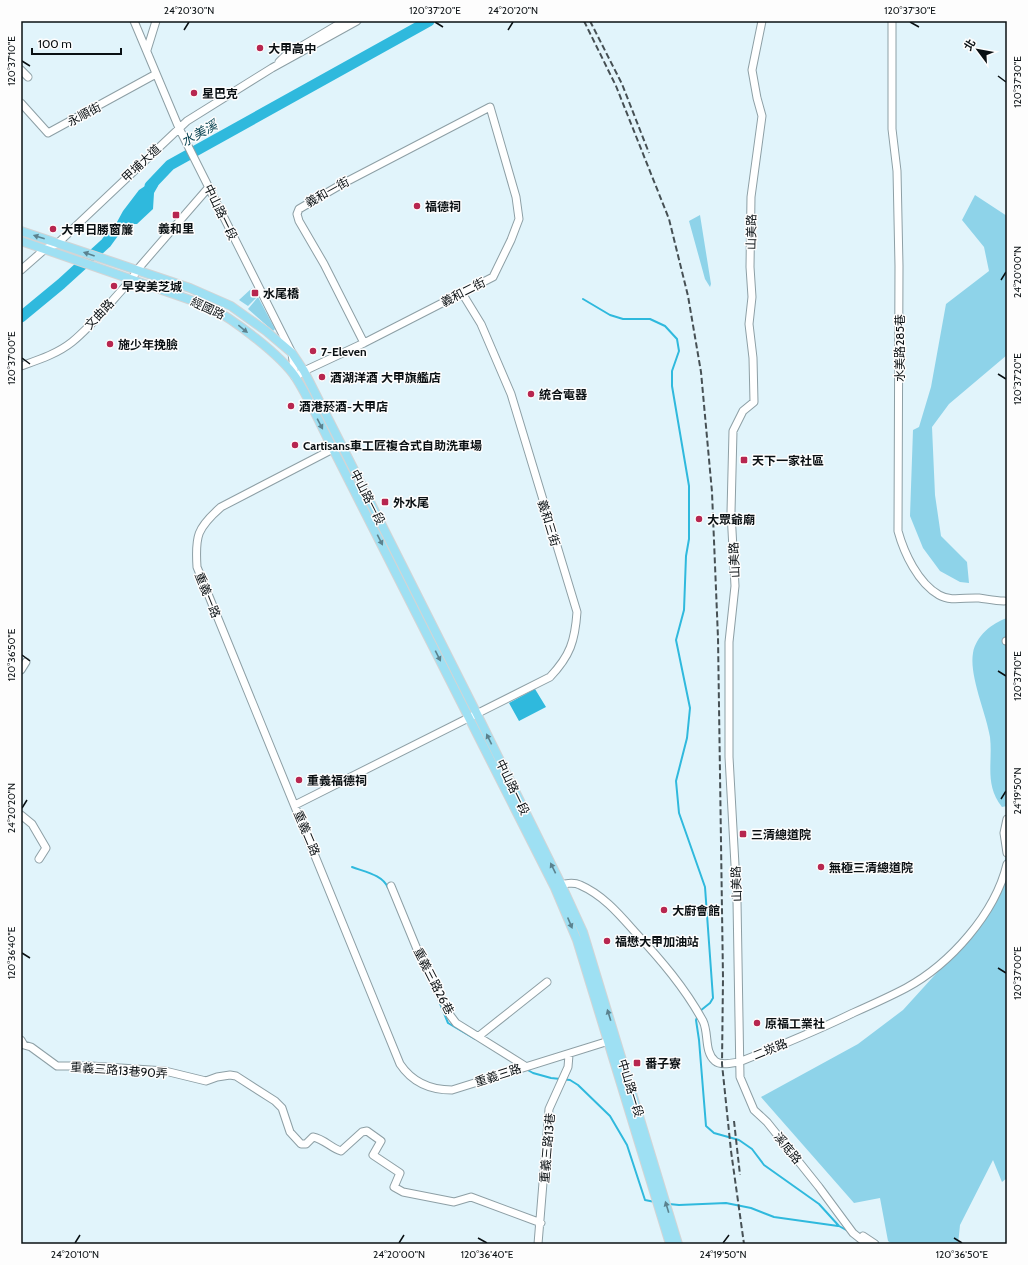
<svg xmlns="http://www.w3.org/2000/svg" width="1028" height="1265" viewBox="0 0 1028 1265" font-family="Cabin,'Noto Sans TC',sans-serif">
  <rect width="100%" height="100%" fill="#e1f4fb"/>
  <path fill="#8ed3e9" d="M 975,195 L 1007,216 L 1007,355 L 949,404 L 932,427 L 935,495 L 941,536 L 967,562 L 969,583 L 960,582 L 940,571 L 923,548 L 910,516 L 913,430 L 919,427 L 931,387 L 946,304 L 989,271 L 984,247 L 962,220 Z
    M 700,215 L 711,284 L 710,287 L 705,279 L 689,221 Z
    M 252,288 L 257,297 L 248,306 L 239,300 Z
    M 258,297 L 275,329 L 273,331 L 248,309 Z
    M 1007,618 L 1007,806 L 1002,807 C 984,784 993,763 990,737 C 986,713 969,676 973,653 C 976,636 992,623 1007,618 Z
    M 1007,850 L 1007,1178 L 1002,1182 L 993,1160 L 960,1225 L 958,1244 L 892,1244 L 888,1241 L 880,1198 L 854,1203 L 761,1097 L 858,1044 L 903,1010 L 983,922 L 1000,883 Z"/>
  <path fill="#2fb9dd" d="M 160,176 L 158,186 L 154,193 L 153,209 L 137,224 L 132,224 L 110,242 L 105,244 L 123,211 L 139,190 Z
    M 535,689 L 546,707 L 519,721 L 509,703 Z"/>
  <g fill="none" stroke-linecap="round" stroke-linejoin="round">
    <path stroke="#2fb9dd" stroke-width="2" d="M 583,299 L 610,315 L 623,319 L 650,319 L 665,326 L 677,339 L 679,351 L 672,371 L 672,386 L 689,486 L 689,539 L 686,556 L 684,610 L 676,640 L 690,708 L 687,738 L 676,781 L 679,813 L 705,887 L 713,998 L 710,1003 L 700,1011
      M 352,867 C 365,872 383,875 388,888
      M 439,1001 L 448,1023 L 475,1039
      M 698,1015 L 696,1020 L 699,1040 L 706,1126 L 714,1133 L 739,1140 L 752,1149 L 764,1165 L 819,1204 L 839,1226 L 848,1231
      M 526,1069 L 533,1073 L 551,1078 L 570,1080 L 578,1085 L 610,1116 L 627,1145 L 645,1200 L 655,1202
      M 669,1204 L 679,1205 L 726,1203 L 751,1208 L 774,1217 L 838,1226"/>
    <path stroke="#2fb9dd" stroke-width="11" d="M 150,186 L 170,165 L 429,21
      M 21,317 L 61,284 L 106,243 L 114,232"/>
    <defs>
      <path id="minor" d="M 134,21 L 179,128 L 292,353 L 295,377 L 304,371 L 364,343 L 493,277 L 511,240 L 519,219 L 516,197 L 490,107 L 342,184 L 299,209 L 297,214 L 299,221 L 324,264 L 364,343
        M 762,21 L 752,70 L 757,98 L 762,116 L 751,197 L 750,267 L 752,297 L 749,324 L 753,358 L 754,402 L 743,411 L 733,431 L 731,512 L 735,586 L 729,642 L 729,757 L 737,901 L 740,1077 L 754,1110 L 767,1122 L 819,1187 L 853,1233 L 867,1244
        M 892,21 L 892,129 L 897,171 L 899,266 L 898,531 C 904,553 918,583 939,595 C 951,602 966,597 979,598 C 987,599 995,601 1004,601
        M 147,50 L 156,21
        M 279,62 L 285,56 L 344,21
        M 21,70 L 28,77
        M 21,103 L 48,133 L 156,74
        M 21,270 L 45,249 L 58,243 L 187,121 L 272,68 L 357,21
        M 21,366 C 38,360 57,354 72,342 C 94,324 112,300 132,279 L 137,270 L 209,187
        M 333,449 L 221,507 C 197,528 195,536 197,567 L 400,1064 C 412,1082 431,1090 452,1090 L 612,1040
        M 1006,641 L 1007,641
        M 21,670 L 26,662
        M 295,805 L 550,677 C 570,656 575,641 577,612 L 511,394 L 481,324 L 462,293
        M 21,815 L 32,824 L 46,848 L 39,859
        M 1007,819 L 1004,833 L 1007,853
        M 391,886 L 419,954 L 450,1015 L 456,1023 L 525,1066
        M 557,887 C 563,883 574,882 580,885 C 603,895 619,914 635,932 C 661,960 685,988 703,1021 C 709,1033 704,1052 715,1061 C 721,1066 732,1063 739,1062 C 777,1047 816,1031 853,1013 C 871,1005 889,997 906,988 C 950,964 995,914 1007,864
        M 479,1036 L 547,982
        M 21,1040 L 24,1045 L 31,1047 L 57,1066 L 91,1066 L 165,1071 L 206,1081 L 217,1077 L 230,1075 L 236,1076 L 275,1101 L 282,1108 L 290,1132 L 301,1144 L 306,1144 L 313,1137 C 324,1139 331,1148 341,1151 L 362,1132 L 367,1131 L 381,1141 L 373,1155 L 400,1173 L 394,1187 L 403,1192 L 454,1202 L 471,1197 L 541,1223
        M 863,1236 L 875,1244
        M 538,1244 L 549,1109 L 568,1067 L 569,1055"/>
      <path id="major" d="M 21,231 L 190,288 L 231,306 L 266,331 L 292,353 L 304,371 L 341,444 L 477,714 L 561,884 L 583,932 L 678,1244
        M 21,241 L 208,306 C 233,319 281,355 296,378 C 310,400 321,426 333,449 L 555,888 L 577,940 L 670,1244"/>
    </defs>
    <use href="#minor" stroke="#8d9fa5" stroke-width="9"/>
    <use href="#major" stroke="#d3d4d5" stroke-width="10"/>
    <use href="#minor" stroke="#fff" stroke-width="7"/>
    <use href="#major" stroke="#9ee0f3" stroke-width="8"/>
    <path stroke="#465054" stroke-width="2" stroke-dasharray="6 3" stroke-linecap="butt" d="M 584,21 L 616,86 L 669,219 L 688,296 L 701,372 L 712,492 L 718,638 L 723,978 L 722,1064 L 731,1151 L 744,1244
      M 590,21 L 622,84 L 649,153
      M 734,1121 L 740,1175"/>
  </g>
  <defs><path id="oneway-solid" d="M-6-.8H1V-3.2L6.5 0L1 3.2V.8H-6Z"/></defs>
  <g fill="#5b828e">
    <use href="#oneway-solid" transform="translate(39 237) rotate(-162)"/>
    <use href="#oneway-solid" transform="translate(89 254) rotate(-161)"/>
    <use href="#oneway-solid" transform="translate(243 329) rotate(39)"/>
    <use href="#oneway-solid" transform="translate(320 424) rotate(62)"/>
    <use href="#oneway-solid" transform="translate(380 540) rotate(63)"/>
    <use href="#oneway-solid" transform="translate(438 656) rotate(63)"/>
    <use href="#oneway-solid" transform="translate(489 739) rotate(-116)"/>
    <use href="#oneway-solid" transform="translate(553 868) rotate(-116)"/>
    <use href="#oneway-solid" transform="translate(570 923) rotate(67)"/>
    <use href="#oneway-solid" transform="translate(609 1015) rotate(-107)"/>
    <use href="#oneway-solid" transform="translate(667 1207) rotate(-107)"/>
  </g>
  <path fill="none" stroke="#0a1013" stroke-width="1.5" d="M 435,22 L 443,27M 910,22 L 919,27M 184,30 L 189,22M 508,30 L 513,22M 22,61 L 30,66M 998,76 L 1006,82M 1001,280 L 1006,272M 22,358 L 30,364M 998,374 L 1006,379M 22,655 L 30,661M 998,671 L 1006,676M 1001,799 L 1006,791M 22,808 L 27,800M 22,953 L 30,958M 998,968 L 1006,973M 478,1238 L 487,1243M 954,1238 L 962,1243M 75,1243 L 80,1235M 399,1243 L 404,1235M 723,1243 L 729,1235"/>
  <g fill="#b7264f" stroke="#fdfdfd" stroke-width="1.5">
    <circle cx="260" cy="48" r="4"/>
    <circle cx="194" cy="93" r="4"/>
    <circle cx="417" cy="206" r="4"/>
    <rect x="172" y="211" width="8" height="8" rx="2"/>
    <circle cx="53" cy="229" r="4"/>
    <circle cx="114" cy="286" r="4"/>
    <rect x="251" y="289" width="8" height="8" rx="2"/>
    <circle cx="110" cy="344" r="4"/>
    <circle cx="313" cy="351" r="4"/>
    <circle cx="322" cy="377" r="4"/>
    <circle cx="531" cy="394" r="4"/>
    <circle cx="291" cy="406" r="4"/>
    <circle cx="295" cy="445" r="4"/>
    <rect x="740" y="456" width="8" height="8" rx="2"/>
    <rect x="381" y="498" width="8" height="8" rx="2"/>
    <circle cx="699" cy="519" r="4"/>
    <circle cx="299" cy="780" r="4"/>
    <rect x="739" y="830" width="8" height="8" rx="2"/>
    <circle cx="821" cy="867" r="4"/>
    <circle cx="664" cy="910" r="4"/>
    <circle cx="607" cy="941" r="4"/>
    <circle cx="757" cy="1023" r="4"/>
    <rect x="633" y="1059" width="8" height="8" rx="2"/>
  </g>
  <g text-anchor="middle" dominant-baseline="central" stroke-width="3" stroke-linejoin="round" paint-order="stroke">
    <g font-size="12" font-weight="bold" fill="#0a1013" stroke="#fdfdfd" text-anchor="start">
      <text x="268" y="48">大甲高中</text>
      <text x="202" y="93">星巴克</text>
      <text x="425" y="206">福德祠</text>
      <text x="176" y="228" text-anchor="middle">義和里</text>
      <text x="61" y="229">大甲日勝窗簾</text>
      <text x="122" y="286">早安美芝城</text>
      <text x="263" y="293">水尾橋</text>
      <text x="118" y="344">施少年挽臉</text>
      <text x="321" y="351">7-Eleven</text>
      <text x="330" y="377">酒湖洋酒 大甲旗艦店</text>
      <text x="539" y="394">統合電器</text>
      <text x="299" y="406">酒港菸酒-大甲店</text>
      <text x="303" y="445">Cartisans車工匠複合式自助洗車場</text>
      <text x="752" y="460">天下一家社區</text>
      <text x="393" y="502">外水尾</text>
      <text x="707" y="519">大眾爺廟</text>
      <text x="307" y="780">重義福德祠</text>
      <text x="751" y="834">三清總道院</text>
      <text x="829" y="867">無極三清總道院</text>
      <text x="672" y="910">大廚會館</text>
      <text x="615" y="941">福懋大甲加油站</text>
      <text x="765" y="1023">原福工業社</text>
      <text x="645" y="1063">番子寮</text>
    </g>
    <g font-size="12" fill="#0a1013" stroke="#fdfdfd">
      <text transform="translate(84 114) rotate(-28)">永順街</text>
      <text transform="translate(141 163) rotate(-43)">甲埔大道</text>
      <text transform="translate(327 192) rotate(-29)">義和一街</text>
      <text transform="translate(221 212) rotate(64)">中山路一段</text>
      <text transform="translate(751 232) rotate(-89)">山美路</text>
      <text transform="translate(463 292) rotate(-27)">義和二街</text>
      <text transform="translate(208 308) rotate(25)">經國路</text>
      <text transform="translate(99 314) rotate(-47)">文曲路</text>
      <text transform="translate(899 348) rotate(-90)">水美路285巷</text>
      <text transform="translate(368 497) rotate(63)">中山路一段</text>
      <text transform="translate(549 523) rotate(73)">義和三街</text>
      <text transform="translate(734 560) rotate(-93)">山美路</text>
      <text transform="translate(208 595) rotate(68)">重義一路</text>
      <text transform="translate(513 787) rotate(64)">中山路一段</text>
      <text transform="translate(307 833) rotate(67)">重義二路</text>
      <text transform="translate(736 884) rotate(-92)">山美路</text>
      <text transform="translate(434 981) rotate(63)">重義三路26巷</text>
      <text transform="translate(770 1049) rotate(-22)">二崁路</text>
      <text transform="translate(119 1070) rotate(4)">重義三路13巷90弄</text>
      <text transform="translate(498 1075) rotate(-18)">重義三路</text>
      <text transform="translate(631 1088) rotate(73)">中山路一段</text>
      <text transform="translate(547 1148) rotate(-85)">重義三路13巷</text>
      <text transform="translate(788 1148) rotate(51)">溪底路</text>
    </g>
    <g font-size="13" font-style="italic" fill="#013e4d" stroke="#fdfdfd">
      <text transform="translate(199 133) rotate(-29)">水美溪</text>
    </g>
  </g>
  <rect width="1028" height="1265" fill="none" stroke="#fdfdfd" stroke-width="44"/>
  <g transform="translate(978 50) rotate(302)" stroke="#fdfdfd" stroke-width="3" paint-order="stroke">
  <path d="M0-3L7 15L0 10L-7 15Z" fill="#0a1013"/>
  <text y="-6" font-size="11" font-weight="bold" text-anchor="middle" fill="#0a1013">北</text>
  </g>
  <path d="M32 48v6h89v-6" fill="none" stroke="#0a1013" stroke-width="2"/>
  <text x="38" y="48" font-size="12" fill="#0a1013" stroke="#fdfdfd" stroke-width="3" paint-order="stroke">100 m</text>
  <rect x="22" y="22" width="984" height="1221" fill="none" stroke="#0a1013" stroke-width="1.5"/>
  <g font-size="10" text-anchor="middle" fill="#0a1013">
    <text x="189" y="14">24°20'30"N</text>
    <text x="435" y="14">120°37'20"E</text>
    <text x="513" y="14">24°20'20"N</text>
    <text x="910" y="14">120°37'30"E</text>
    <text transform="translate(11 61) rotate(-90)" y="4">120°37'10"E</text>
    <text transform="translate(1017 82) rotate(-90)" y="4">120°37'30"E</text>
    <text transform="translate(1017 272) rotate(-90)" y="4">24°20'00"N</text>
    <text transform="translate(11 358) rotate(-90)" y="4">120°37'00"E</text>
    <text transform="translate(1017 379) rotate(-90)" y="4">120°37'20"E</text>
    <text transform="translate(11 655) rotate(-90)" y="4">120°36'50"E</text>
    <text transform="translate(1017 676) rotate(-90)" y="4">120°37'10"E</text>
    <text transform="translate(1017 791) rotate(-90)" y="4">24°19'50"N</text>
    <text transform="translate(11 808) rotate(-90)" y="4">24°20'20"N</text>
    <text transform="translate(11 953) rotate(-90)" y="4">120°36'40"E</text>
    <text transform="translate(1017 973) rotate(-90)" y="4">120°37'00"E</text>
    <text x="75" y="1258">24°20'10"N</text>
    <text x="399" y="1258">24°20'00"N</text>
    <text x="487" y="1258">120°36'40"E</text>
    <text x="723" y="1258">24°19'50"N</text>
    <text x="962" y="1258">120°36'50"E</text>
  </g>
</svg>
